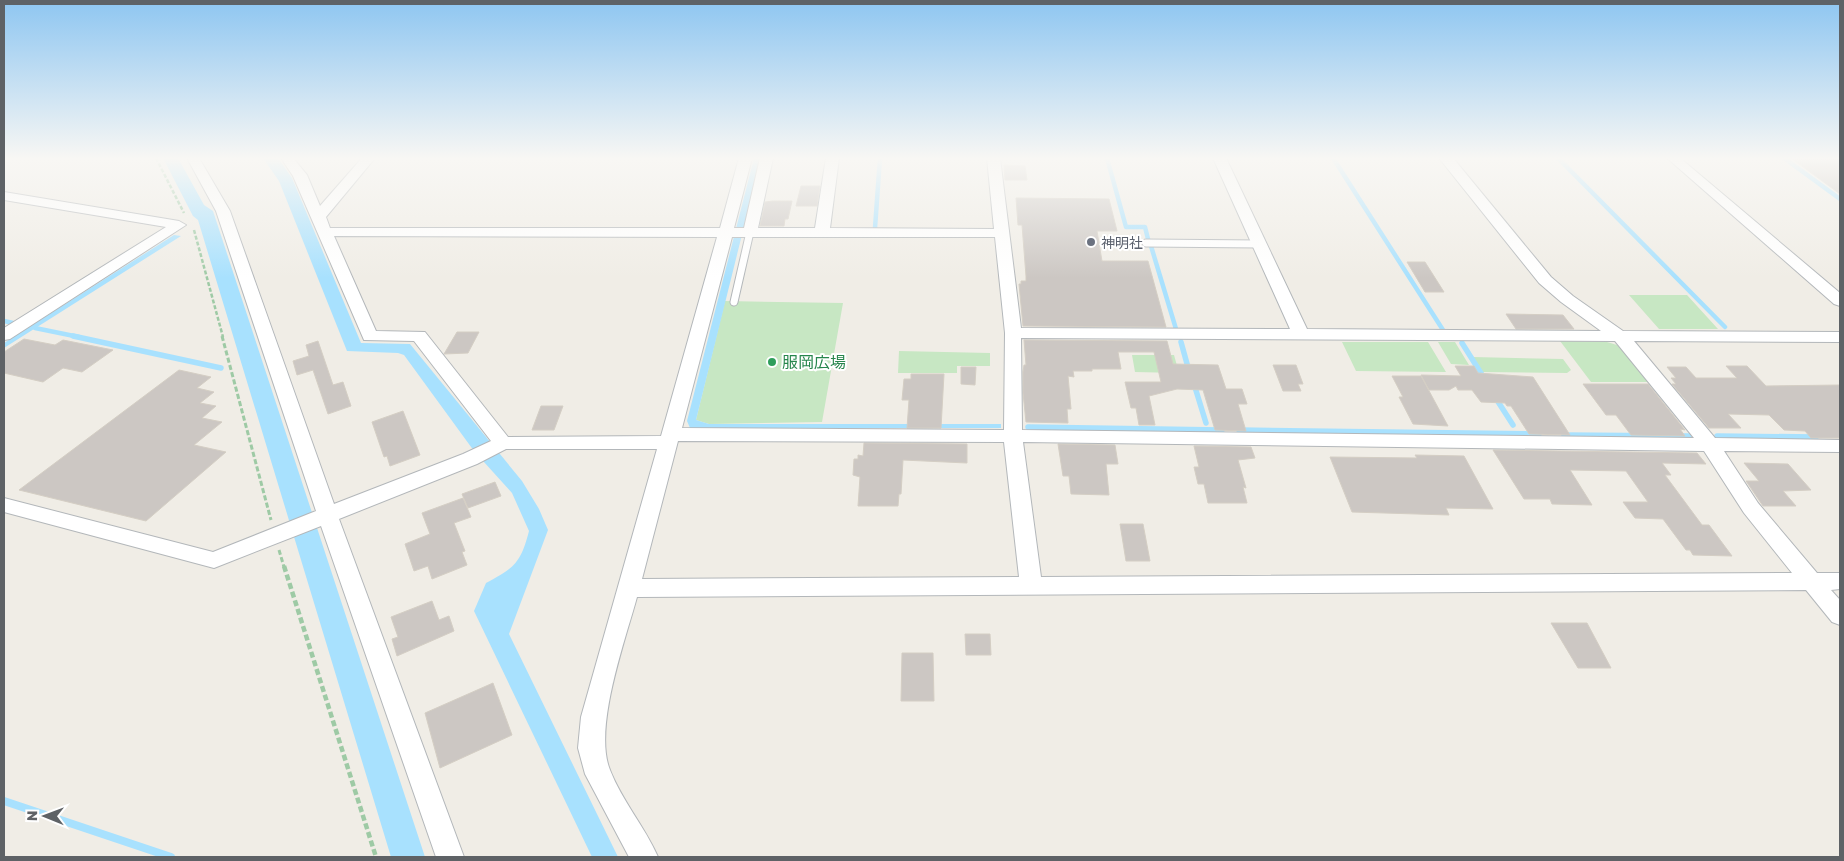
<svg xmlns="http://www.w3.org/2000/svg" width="1844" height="861" viewBox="0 0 1844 861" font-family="'Golos Text','Noto Sans JP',sans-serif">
  <rect width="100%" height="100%" fill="#f0ede6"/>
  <path fill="#c7e7c3" d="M 1629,295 L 1687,295 L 1718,329 L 1659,329 Z
    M 725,301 L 843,303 L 822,422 L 709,424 L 696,420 Z
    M 1560,341 L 1607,342 L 1617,345 L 1651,382 L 1591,382 Z
    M 1342,342 L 1428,342 L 1446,372 L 1356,371 Z
    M 1438,342 L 1455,342 L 1469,365 L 1451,364 Z
    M 899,351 L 990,353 L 990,366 L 957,366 L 957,373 L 898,373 Z
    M 1132,355 L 1174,355 L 1179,373 L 1135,372 Z
    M 1473,357 L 1563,359 L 1571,370 L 1567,373 L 1483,372 Z"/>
  <path fill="#a8e1fe" d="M 163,158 L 178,158 L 204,205 L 213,211 L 425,857 L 391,857 L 198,220 L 193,216 Z
    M 263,158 L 278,158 L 292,178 L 361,343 L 410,344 L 522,481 L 539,509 L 548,530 L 509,634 L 618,857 L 592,857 L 474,611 L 486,583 C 515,568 521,562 529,531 L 512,493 L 474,451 L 404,355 L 398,353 L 347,351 L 279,181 Z
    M 754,158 L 761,158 L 696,420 L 709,424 L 1001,424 L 1001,428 L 690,428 L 687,421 Z
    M 174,235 L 181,236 L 4,348 L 4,343 Z"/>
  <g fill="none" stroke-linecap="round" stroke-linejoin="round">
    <path stroke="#a8e1fe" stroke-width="4.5" d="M 1107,158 L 1126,227 L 1145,227 L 1148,239
      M 1333,158 L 1443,330
      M 1558,158 L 1725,327
      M 1784,158 L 1840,199
      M 875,228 L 880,158
      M 1151,246 L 1176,329
      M 4,321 L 13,323
      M 35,328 L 79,337"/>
    <path stroke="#a8e1fe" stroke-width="5.5" d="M 73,336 L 221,368
      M 1181,342 L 1189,371
      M 1462,343 L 1484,378
      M 1194,384 L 1206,423
      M 1495,397 L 1513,425
      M 1028,427 L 1222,430
      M 1239,430 L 1539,434
      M 1564,435 L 1689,436
      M 1717,436 L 1816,437"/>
    <path stroke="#a8e1fe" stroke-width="8" d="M 4,801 L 171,857"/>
  </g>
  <path fill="#ccc7c3" stroke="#d4cec4" d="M 1791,158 L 1840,158 L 1840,194 Z
    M 1004,165 L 1025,166 L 1027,180 L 1005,180 Z
    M 801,186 L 820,186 L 817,206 L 796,206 Z
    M 1016,198 L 1109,199 L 1117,231 L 1097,231 L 1102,261 L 1148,261 L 1166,327 L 1023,326 L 1019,284 L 1021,284 L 1021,281 L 1026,281 L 1026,276 L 1022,225 L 1018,225 Z
    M 773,201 L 792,201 L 788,219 L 785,219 L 784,226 L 760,226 L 765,202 Z
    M 1407,262 L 1425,262 L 1444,292 L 1425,292 Z
    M 1506,314 L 1563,315 L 1574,329 L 1516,329 Z
    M 457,332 L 479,332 L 468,353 L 444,354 Z
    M 24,339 L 55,345 L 63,340 L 113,350 L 82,372 L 63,368 L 43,382 L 4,373 L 4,352 Z
    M 1024,340 L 1167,341 L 1173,364 L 1218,365 L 1226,389 L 1242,389 L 1247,404 L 1238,404 L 1246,431 L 1215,430 L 1203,390 L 1177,389 L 1149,396 L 1155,425 L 1139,425 L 1136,408 L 1131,408 L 1125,382 L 1161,382 L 1154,352 L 1118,352 L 1121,369 L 1092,369 L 1092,371 L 1073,371 L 1074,377 L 1068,376 L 1071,409 L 1067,409 L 1068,423 L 1026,422 L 1023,393 L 1023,372 L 1024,365 L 1026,365 Z
    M 318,341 L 333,385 L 343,382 L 351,406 L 328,414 L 313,370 L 297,375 L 293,361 L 309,356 L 306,345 Z
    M 1273,365 L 1296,365 L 1303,384 L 1298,384 L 1301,391 L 1283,391 Z
    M 1455,366 L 1474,366 L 1478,373 L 1533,377 L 1570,435 L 1529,434 L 1511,406 L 1507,406 L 1505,403 L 1481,402 L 1472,390 L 1458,390 L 1456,386 L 1449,390 L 1429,390 L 1421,375 L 1461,376 Z
    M 1726,366 L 1747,366 L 1766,386 L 1840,385 L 1840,438 L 1811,438 L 1805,431 L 1784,430 L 1769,415 L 1728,414 L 1741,428 L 1709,428 L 1672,384 L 1676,384 L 1671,378 L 1676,378 L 1667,367 L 1686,367 L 1696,378 L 1737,378 Z
    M 961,367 L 976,367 L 975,385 L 961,384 Z
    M 179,370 L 211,377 L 197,388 L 214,392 L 200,403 L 216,406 L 202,418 L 222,422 L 194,445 L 226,452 L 146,521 L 19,490 Z
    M 911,374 L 944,374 L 941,428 L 907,428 L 909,400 L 902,400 L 904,379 L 911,379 Z
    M 1392,376 L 1421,376 L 1448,426 L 1413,424 L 1399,397 L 1403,397 Z
    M 1583,384 L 1648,384 L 1685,430 L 1680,429 L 1685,436 L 1631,435 L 1616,415 L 1606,415 Z
    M 541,406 L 563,406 L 554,430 L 532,430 Z
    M 403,411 L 420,455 L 390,466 L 387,456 L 384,457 L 372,422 Z
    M 864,443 L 967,444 L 967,463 L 903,460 L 901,494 L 899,494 L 898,506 L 858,506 L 860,477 L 853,475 L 854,459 L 858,459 L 858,455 L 863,456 Z
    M 1058,444 L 1115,445 L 1118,464 L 1106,464 L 1109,495 L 1071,494 L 1069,476 L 1063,476 Z
    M 1194,446 L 1251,447 L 1255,458 L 1238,460 L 1246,488 L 1243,487 L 1247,503 L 1208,503 L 1204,484 L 1198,484 L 1194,467 L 1199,467 Z
    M 1493,450 L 1697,453 L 1706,464 L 1662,463 L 1671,475 L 1665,475 L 1702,525 L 1709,525 L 1732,556 L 1693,555 L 1690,550 L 1686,550 L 1663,519 L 1635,518 L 1623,502 L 1648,502 L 1626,471 L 1570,470 L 1592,505 L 1552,504 L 1550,499 L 1524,499 Z
    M 1415,455 L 1464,456 L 1493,509 L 1446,508 L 1449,515 L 1352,512 L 1330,457 L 1417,458 Z
    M 1744,463 L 1788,464 L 1811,490 L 1783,491 L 1796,506 L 1763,506 L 1746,481 L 1759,481 Z
    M 495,482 L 501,496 L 468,508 L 462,494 Z
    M 463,498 L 471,517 L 454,523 L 465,551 L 462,552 L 467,565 L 432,579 L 428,566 L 414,571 L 405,544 L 430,534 L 422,513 Z
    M 1120,524 L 1143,524 L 1150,561 L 1126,561 Z
    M 432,601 L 439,620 L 449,616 L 454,631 L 397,656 L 392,639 L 398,637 L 391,617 Z
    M 1551,623 L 1587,623 L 1611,668 L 1578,668 Z
    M 965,634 L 990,634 L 991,655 L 966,655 Z
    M 902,653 L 933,653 L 934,701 L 901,701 Z
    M 493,683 L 512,735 L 440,768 L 425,713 Z"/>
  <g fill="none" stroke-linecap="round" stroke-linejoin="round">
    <defs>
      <path id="lane" d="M 1146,243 L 1259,244
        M 734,302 L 750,232"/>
      <path id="street" d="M 187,158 L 199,158 L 230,211 L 334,504 L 463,454 L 491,441 L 414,341 L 364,340 L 293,176 L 281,158 L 293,158 L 307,175 L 320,206 L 362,158 L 375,158 L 326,217 L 330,228 L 720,228 L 739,158 L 752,158 L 734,228 L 744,228 L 760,158 L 773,158 L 758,228 L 815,228 L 826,158 L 839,158 L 830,228 L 994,229 L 987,158 L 1000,158 L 1021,328 L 1290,329 L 1213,158 L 1226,158 L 1307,329 L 1601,331 L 1561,302 L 1539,283 L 1439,158 L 1453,158 L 1551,277 L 1573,296 L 1623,331 L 1840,332 L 1840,342 L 1634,341 L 1715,438 L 1840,440 L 1840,452 L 1724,451 L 1758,503 L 1817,573 L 1840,573 L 1840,589 L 1831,590 L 1840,600 L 1840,625 L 1832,622 L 1806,590 L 637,597 C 625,641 593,729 610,770 C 622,801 645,827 658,857 L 629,857 L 585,774 L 578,748 L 581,717 L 657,449 L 506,449 L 477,464 L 339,519 L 464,857 L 436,857 L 321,526 L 214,568 L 4,512 L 4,498 L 213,552 L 316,511 L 216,211 ZM 334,236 L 717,237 L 661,436 L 508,437 L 425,332 L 376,331 ZM 732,237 L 995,237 L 1005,333 L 1004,430 L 682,428 ZM 1021,338 L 1615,341 L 1694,438 L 1022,430 ZM 678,441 L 1004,442 L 1019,577 L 642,579 ZM 1023,442 L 1704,451 L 1744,513 L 1792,573 L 1041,577 Z
        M 1667,158 L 1680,158 L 1840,293 L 1840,306 L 1834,304 Z
        M 4,192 L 179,221 L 186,225 L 10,339 L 4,340 L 4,328 L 166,227 L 4,200 Z"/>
    </defs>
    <use href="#lane" stroke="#b3b7ba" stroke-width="9"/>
    <use href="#street" stroke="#b3b7ba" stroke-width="2"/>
    <path stroke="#9ecaa5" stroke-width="2.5" stroke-dasharray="4 2" stroke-linecap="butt" d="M 156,158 L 184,213
      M 194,230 L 223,337"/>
    <path stroke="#9ecaa5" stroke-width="3" stroke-dasharray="5 2.5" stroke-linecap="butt" d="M 222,336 L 271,520
      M 279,550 L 284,567"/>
    <path stroke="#9ecaa5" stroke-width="4.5" stroke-dasharray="6 3" stroke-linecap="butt" d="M 284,566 L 376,857"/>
    <use href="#lane" stroke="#fff" stroke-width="7"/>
    <use href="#street" fill="#fff" fill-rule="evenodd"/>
  </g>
  <linearGradient id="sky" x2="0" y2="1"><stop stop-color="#8ec6f1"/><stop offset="0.57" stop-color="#f8f7f4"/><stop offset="1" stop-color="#f8f7f4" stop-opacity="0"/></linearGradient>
  <rect width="1844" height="278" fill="url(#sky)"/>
  <circle fill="#6b7280" stroke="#fff" stroke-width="2" cx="1091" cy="242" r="5"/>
  <circle fill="#2e9e5b" stroke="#fff" stroke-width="2" cx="772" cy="362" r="5"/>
  <g text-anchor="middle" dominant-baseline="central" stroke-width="4" stroke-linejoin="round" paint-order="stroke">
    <g font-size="14" fill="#5b616d" stroke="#fff" text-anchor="start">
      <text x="1101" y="242">神明社</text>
    </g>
    <g font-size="16" fill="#27864d" stroke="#fff" text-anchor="start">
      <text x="782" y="362">服岡広場</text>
    </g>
  </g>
  <rect width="1844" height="861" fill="none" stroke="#5e6266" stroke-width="10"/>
  <g transform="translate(45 816) rotate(271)" stroke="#ffffff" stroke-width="4" paint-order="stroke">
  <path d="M0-4L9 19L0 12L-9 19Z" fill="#5e6266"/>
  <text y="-8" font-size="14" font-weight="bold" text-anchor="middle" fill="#5e6266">N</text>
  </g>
</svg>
